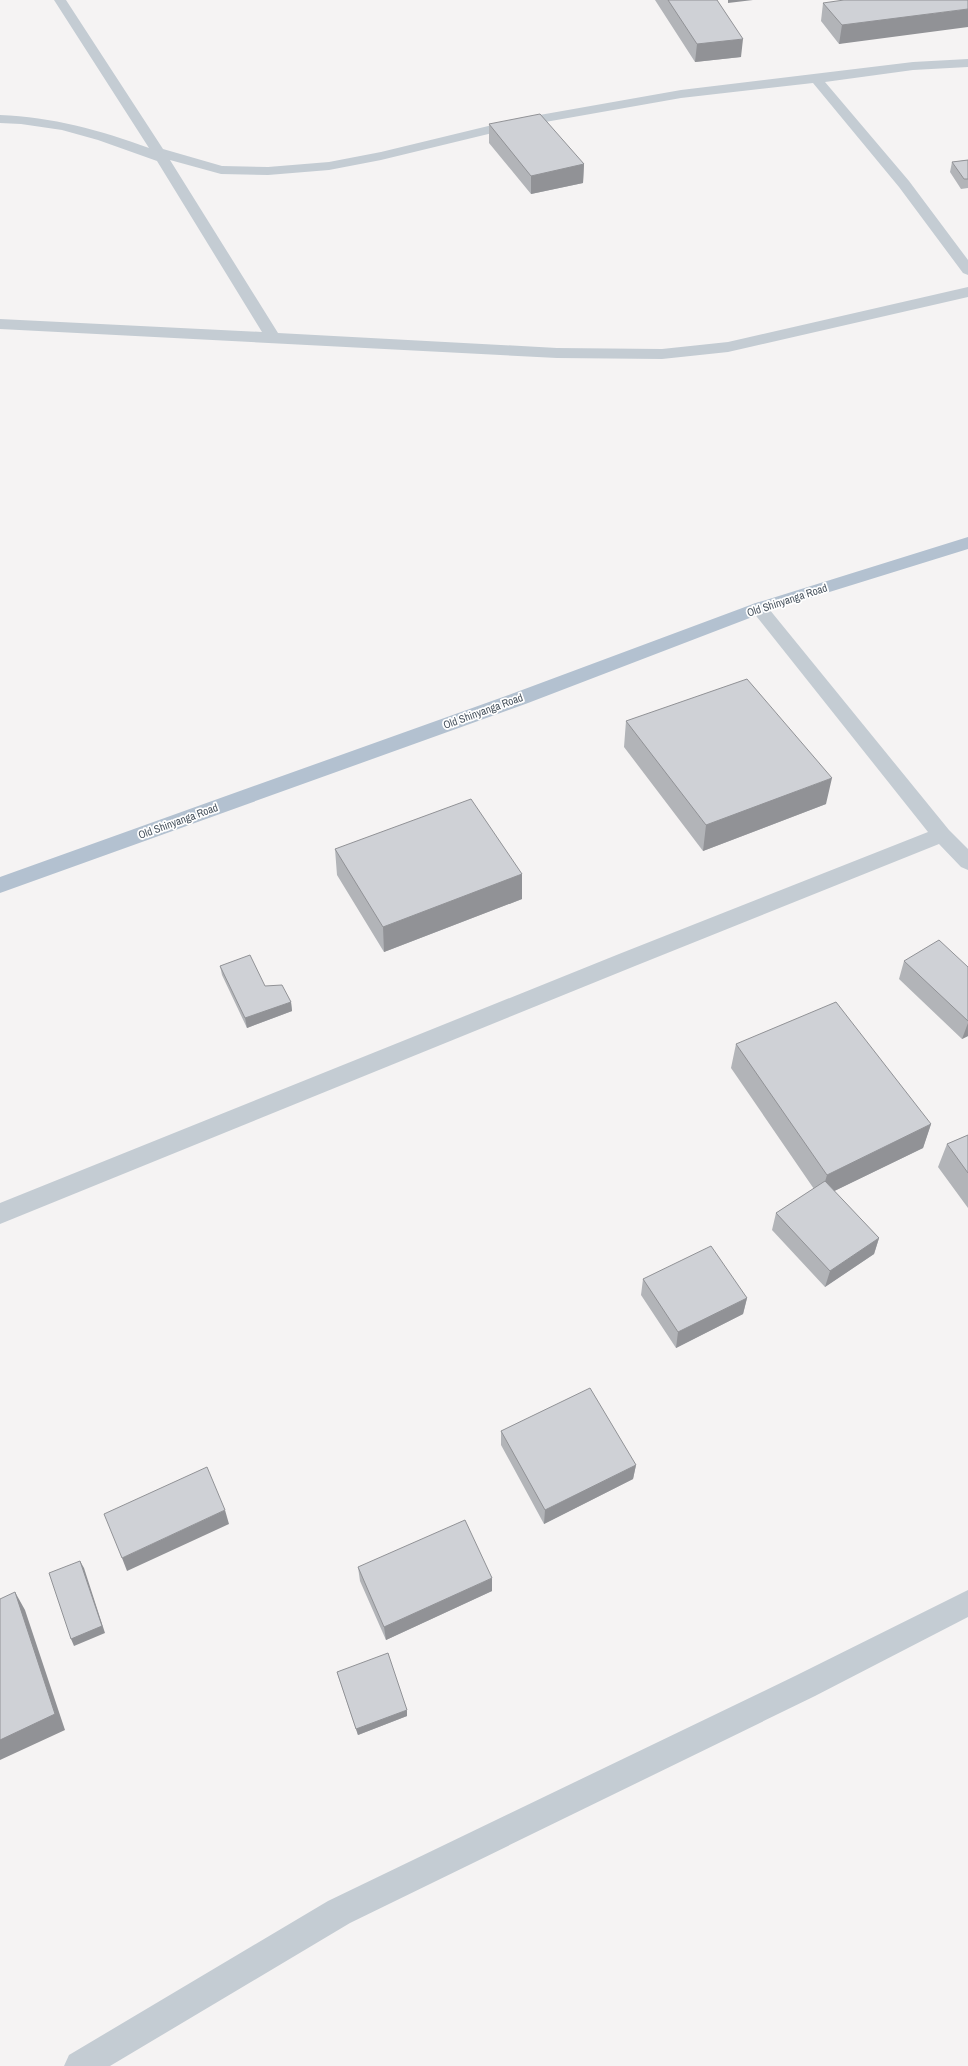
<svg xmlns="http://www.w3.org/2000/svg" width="968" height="2066" viewBox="0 0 968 2066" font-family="'Archivo Narrow',sans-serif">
  <rect width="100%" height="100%" fill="#f5f3f3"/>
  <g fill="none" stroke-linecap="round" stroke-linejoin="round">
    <path fill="#c4ccd3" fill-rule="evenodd" d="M 54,0 L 66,0 L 163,149 L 222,166 L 268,167 L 329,162 L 381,152 L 517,119 L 681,90 L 913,62 L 968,59 L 968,67 L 913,70 L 825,82 L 909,181 L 968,260 L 968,275 L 963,273 L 899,187 L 813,83 L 681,98 L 517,127 L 381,160 L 329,170 L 268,175 L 221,174 L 170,160 L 278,333 L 557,348 L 662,349 L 728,342 L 968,287 L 968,297 L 728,352 L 662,359 L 557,358 L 0,329 L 0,319 L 262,332 L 157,161 L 98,140 L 62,130 L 21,124 L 0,123 L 0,115 C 52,117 100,130 149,148 Z
      M 759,602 L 765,604 L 949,830 L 968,849 L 968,870 L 961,867 L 939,844 L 635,966 L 0,1224 L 0,1203 L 619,954 L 928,832 L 753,612 L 750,608 L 753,604 Z
      M 968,1590 L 968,1617 L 815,1696 L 350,1923 L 110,2066 L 64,2066 L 69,2055 L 328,1901 L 795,1676 Z"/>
    <path fill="#b3c1d0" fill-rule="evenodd" d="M 968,537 L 968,549 L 765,612 L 528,703 L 0,893 L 0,877 L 514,693 L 753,604 Z"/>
  </g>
  <path fill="#b2b4b8" d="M 655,0 L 717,0 L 741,57 L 695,62 Z
    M 968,1 L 839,44 L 821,21 L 823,3 Z
    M 489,124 L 584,164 L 583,183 L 531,194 L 489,143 Z
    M 968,160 L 968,188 L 961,189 L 950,172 L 952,162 Z
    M 626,721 L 826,804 L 703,851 L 624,747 Z
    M 335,849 L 522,874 L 522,899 L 384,952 L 337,875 Z
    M 904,961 L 968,967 L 968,1036 L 962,1039 L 899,979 Z
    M 220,966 L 265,986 L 291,1002 L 292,1011 L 247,1028 L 222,975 Z
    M 736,1044 L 931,1124 L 923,1148 L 834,1191 L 879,1238 L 874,1254 L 825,1287 L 772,1230 L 776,1213 L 814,1189 L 731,1068 Z
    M 968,1135 L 968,1208 L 938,1167 L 947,1144 Z
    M 643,1279 L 747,1298 L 743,1314 L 676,1348 L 641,1295 Z
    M 501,1431 L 636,1465 L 633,1479 L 544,1524 L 501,1445 Z
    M 358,1567 L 492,1591 L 386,1640 L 360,1581 Z
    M 337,1672 L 407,1716 L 358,1735 Z"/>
  <path fill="#919296" d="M 728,0 L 753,0 L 728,3 Z
    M 968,9 L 968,27 L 839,44 L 842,25 Z
    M 743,39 L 741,57 L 695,62 L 697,44 Z
    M 584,164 L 583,183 L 531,194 L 531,176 Z
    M 832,778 L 826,804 L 703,851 L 706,825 Z
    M 522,874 L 522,899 L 384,952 L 383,927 Z
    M 291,1002 L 292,1011 L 247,1028 L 245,1018 Z
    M 968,1023 L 968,1036 L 962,1039 Z
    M 931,1124 L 923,1148 L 820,1198 L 827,1175 Z
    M 879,1238 L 874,1254 L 825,1287 L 830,1271 Z
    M 747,1298 L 743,1314 L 676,1348 L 678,1332 Z
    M 636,1465 L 633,1479 L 544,1524 L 545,1510 Z
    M 225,1510 L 229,1524 L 127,1571 L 122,1558 Z
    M 80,1561 L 84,1568 L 105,1633 L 74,1646 L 71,1639 Z
    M 492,1578 L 492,1591 L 386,1640 L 384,1627 Z
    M 15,1592 L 25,1610 L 65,1730 L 0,1760 L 0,1740 Z
    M 407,1710 L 407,1716 L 358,1735 L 356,1729 Z"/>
  <path fill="#cfd1d6" stroke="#919296" d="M 668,0 L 717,0 L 743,39 L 697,44 Z
    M 844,0 L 968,0 L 968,9 L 842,25 L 823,3 Z
    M 540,114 L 584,164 L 531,176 L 489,124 Z
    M 968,160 L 968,179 L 964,179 L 952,162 Z
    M 747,679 L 832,778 L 706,825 L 626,721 Z
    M 471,799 L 522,874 L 383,927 L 335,849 Z
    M 939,940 L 968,967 L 968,1021 L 904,961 Z
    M 250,955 L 265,986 L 282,985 L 291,1002 L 245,1018 L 220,966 Z
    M 836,1002 L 931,1124 L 827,1175 L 736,1044 Z
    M 968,1135 L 968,1173 L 947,1144 Z
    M 825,1181 L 879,1238 L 830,1271 L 776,1213 Z
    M 711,1246 L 747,1298 L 678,1332 L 643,1279 Z
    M 590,1388 L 636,1465 L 545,1510 L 501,1431 Z
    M 207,1467 L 225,1510 L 122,1558 L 104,1514 Z
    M 465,1520 L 492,1578 L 384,1627 L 358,1567 Z
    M 80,1561 L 102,1626 L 71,1639 L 49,1573 Z
    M 15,1592 L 55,1714 L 0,1740 L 0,1599 Z
    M 388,1653 L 407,1710 L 356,1729 L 337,1672 Z"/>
  <g text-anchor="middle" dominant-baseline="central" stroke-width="3.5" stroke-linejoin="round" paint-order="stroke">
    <g font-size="11" fill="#4a5560" stroke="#fff">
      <text transform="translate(787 600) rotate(-18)">Old Shinyanga Road</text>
      <text transform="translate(483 711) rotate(-20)">Old Shinyanga Road</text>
      <text transform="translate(178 821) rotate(-20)">Old Shinyanga Road</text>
    </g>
  </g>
</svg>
